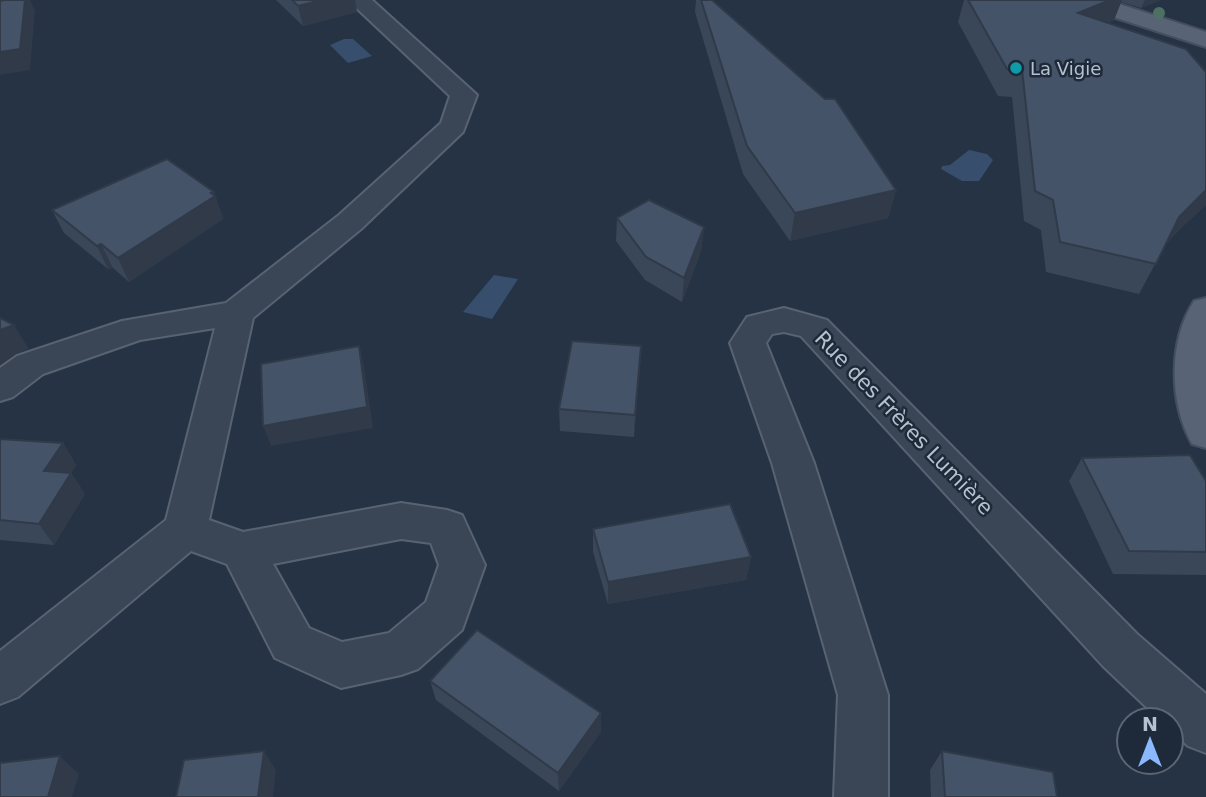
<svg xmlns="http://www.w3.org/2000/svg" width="1206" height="797" viewBox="0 0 1206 797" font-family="'DejaVu Sans',sans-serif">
  <rect width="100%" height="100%" fill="#253345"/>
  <path fill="#374e6d" d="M 344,39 L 353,39 L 372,56 L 348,63 L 330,45 Z
    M 969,150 L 987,154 L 993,160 L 979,181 L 962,181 L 941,169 L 942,166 L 950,165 Z
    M 494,275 L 518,279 L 492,319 L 463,312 Z"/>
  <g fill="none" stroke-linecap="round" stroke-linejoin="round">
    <defs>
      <path id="minor" d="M 348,0 L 372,0 L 477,95 L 463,132 L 361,229 L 253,318 L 209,520 L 243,532 L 401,503 L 447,510 L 462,515 L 485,565 L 462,630 L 418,669 L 401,675 L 341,688 L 275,658 L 227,564 L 191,551 L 18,697 L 0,704 L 0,651 L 166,520 L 215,328 L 140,340 L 43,374 L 13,397 L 0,401 L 0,368 L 17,356 L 122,321 L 226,303 L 339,215 L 441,123 L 450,96 ZM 401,539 L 431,543 L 439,565 L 426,602 L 389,633 L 342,642 L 309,628 L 273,564 Z
        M 784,308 L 827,320 L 1137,634 L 1206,694 L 1206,753 L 1188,746 L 1171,730 L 1171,720 L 1160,720 L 1103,666 L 801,336 L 784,332 L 772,334 L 766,343 L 814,463 L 888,695 L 888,797 L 834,797 L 838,695 L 772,463 L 730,343 L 747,317 Z"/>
      <path id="major" d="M 1073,0 L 1107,0 L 1206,32 L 1206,47 L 1076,5 Z
        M 1206,298 L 1206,448 L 1192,444 C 1169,403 1168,341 1194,301 Z"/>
    </defs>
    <use href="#minor" stroke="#586372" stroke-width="4"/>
    <use href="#major" stroke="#434e5e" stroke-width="4"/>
    <use href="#minor" fill="#3a4555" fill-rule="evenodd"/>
    <use href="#major" fill="#586475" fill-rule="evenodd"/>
  </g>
  <circle fill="#4d7062" cx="1159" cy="13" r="6"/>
  <path fill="#3a4759" d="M 276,0 L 355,0 L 357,12 L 303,26 Z
    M 696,0 L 712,0 L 825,99 L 896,190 L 888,218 L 790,241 L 743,174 L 695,12 Z
    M 964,0 L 1161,0 L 1141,8 L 1121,2 L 1114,20 L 1107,23 L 1206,72 L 1206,205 L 1181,228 L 1166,244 L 1139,294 L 1046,272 L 1041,230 L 1024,221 L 1012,97 L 998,96 L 958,22 Z
    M 214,192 L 223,219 L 129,282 L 113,268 L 108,269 L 64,233 L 52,210 Z
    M 617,218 L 704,227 L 701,251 L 682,302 L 645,280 L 616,241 Z
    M 641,346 L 634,437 L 560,431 L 559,409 Z
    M 0,439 L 63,443 L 76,465 L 71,473 L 85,494 L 54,545 L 0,540 Z
    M 1082,458 L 1206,481 L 1206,575 L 1113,574 L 1069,481 Z
    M 593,529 L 751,557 L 746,580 L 608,604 L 593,552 Z
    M 430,681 L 601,732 L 559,791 L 436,700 Z
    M 942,751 L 1057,797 L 931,797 L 930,770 Z"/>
  <path fill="#303a49" d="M 25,0 L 30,0 L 35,11 L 30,70 L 0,75 L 0,52 Z
    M 322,0 L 355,0 L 357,12 L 303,26 L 298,6 Z
    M 1110,0 L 1122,0 L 1114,20 L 1068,39 L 1078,13 Z
    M 1145,0 L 1161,0 L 1141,8 Z
    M 896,190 L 888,218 L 790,241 L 795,213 Z
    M 1206,190 L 1206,205 L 1181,228 L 1163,247 L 1179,217 Z
    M 214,192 L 223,219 L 129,282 L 118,258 Z
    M 704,227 L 701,251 L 682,302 L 684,278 Z
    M 101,244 L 113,268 L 108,269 L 97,246 Z
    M 14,325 L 29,349 L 15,354 L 0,365 L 0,330 Z
    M 359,346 L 364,366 L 373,428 L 271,446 L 263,426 Z
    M 641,346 L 640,369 L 634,437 L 635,415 Z
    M 63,443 L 76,465 L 58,493 L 44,471 Z
    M 71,473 L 85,494 L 54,545 L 39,524 Z
    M 751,557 L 746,580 L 608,604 L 608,582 Z
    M 601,713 L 601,732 L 559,791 L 558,773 Z
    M 264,751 L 276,770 L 273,797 L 258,797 Z
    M 60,756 L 79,774 L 72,797 L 48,797 Z"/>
  <path fill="#445368" stroke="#303a49" stroke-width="2" d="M 4,0 L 25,0 L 20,49 L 0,52 L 0,1 Z
    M 292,0 L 322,0 L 298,6 Z
    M 701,0 L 712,0 L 825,99 L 835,99 L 896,190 L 795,213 L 747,146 Z
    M 968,0 L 1110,0 L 1078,13 L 1186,49 L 1206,72 L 1206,190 L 1179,217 L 1156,264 L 1060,242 L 1053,200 L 1035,191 L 1022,69 L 1007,69 Z
    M 167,159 L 214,192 L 211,193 L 215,196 L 118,258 L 101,244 L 97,246 L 52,210 Z
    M 649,200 L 704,227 L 684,278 L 646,257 L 617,218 Z
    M 0,318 L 14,325 L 0,330 Z
    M 572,341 L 641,346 L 635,415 L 559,409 Z
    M 359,346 L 367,407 L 263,426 L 261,364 Z
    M 0,439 L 63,443 L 44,471 L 71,473 L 39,524 L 0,520 Z
    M 1190,455 L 1206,481 L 1206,552 L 1129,551 L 1082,458 Z
    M 730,504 L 751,557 L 608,582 L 593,529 Z
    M 477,630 L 601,713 L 558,773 L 430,681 Z
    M 264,751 L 258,797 L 176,797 L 184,760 Z
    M 942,751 L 1053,772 L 1057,797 L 945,797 Z
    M 60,756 L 48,797 L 0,797 L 0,763 Z"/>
  <circle fill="#0f9aa8" stroke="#1e2a3a" stroke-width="2.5" cx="1016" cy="68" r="7"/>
  <g text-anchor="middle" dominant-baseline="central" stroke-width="5" stroke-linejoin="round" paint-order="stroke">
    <g font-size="18" fill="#b7c0ce" stroke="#1e2a3a" text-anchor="start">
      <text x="1030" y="68">La Vigie</text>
    </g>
    <g font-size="21" fill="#b7c0ce" stroke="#1e2a3a">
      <text transform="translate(904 423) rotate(46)">Rue des Frères Lumière</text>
    </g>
  </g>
  <g transform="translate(1150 741)"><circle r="33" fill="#1e2a3a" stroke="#5b6675" stroke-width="2"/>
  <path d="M0-5L12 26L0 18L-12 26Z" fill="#8bb8ff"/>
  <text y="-10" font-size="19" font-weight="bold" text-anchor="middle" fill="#b7c0ce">N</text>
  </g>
</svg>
